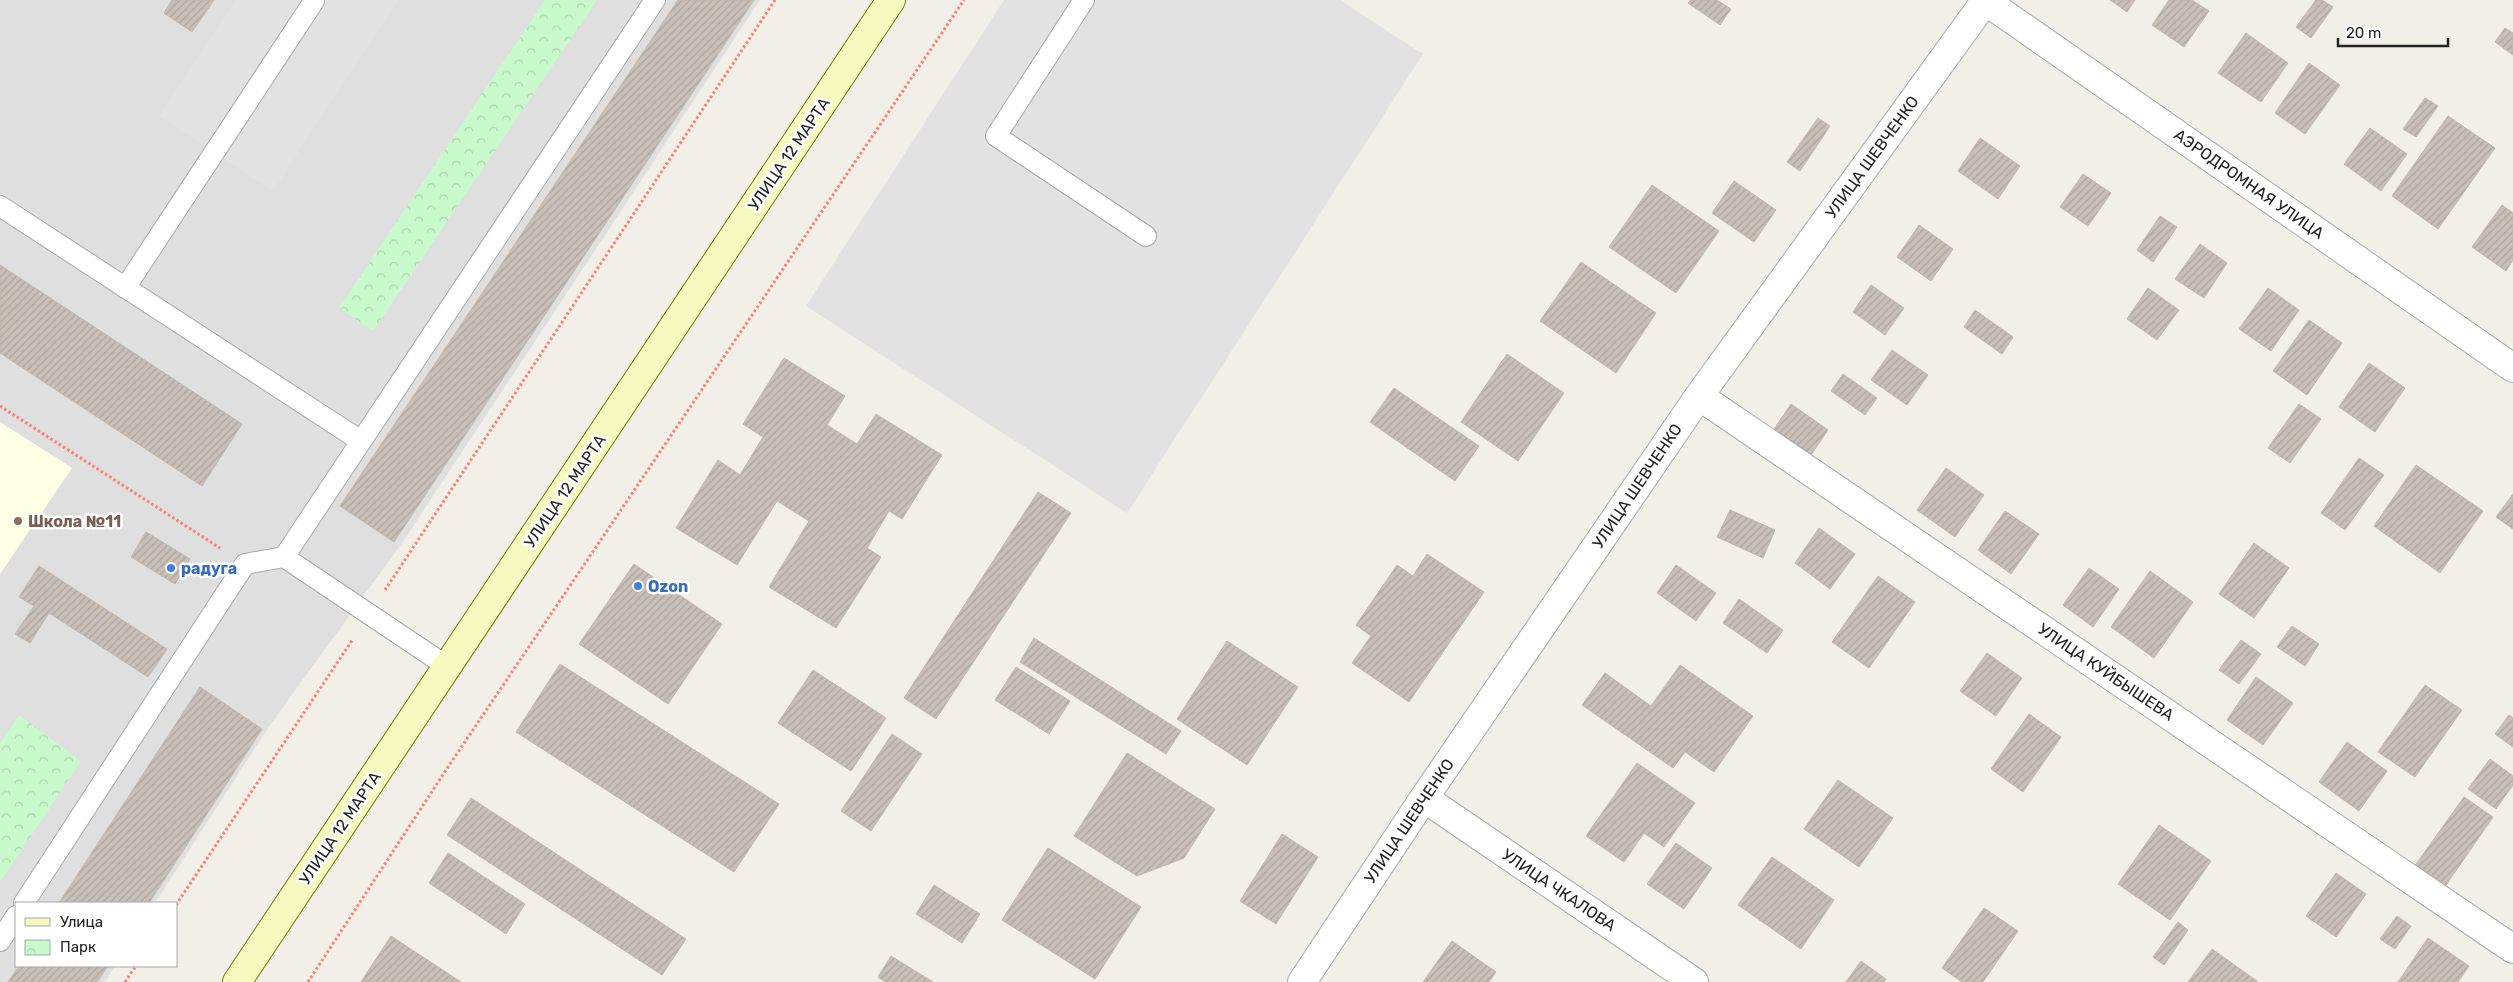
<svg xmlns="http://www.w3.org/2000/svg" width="2513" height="982" viewBox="0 0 2513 982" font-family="Rubik,sans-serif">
  <defs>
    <pattern id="park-crowns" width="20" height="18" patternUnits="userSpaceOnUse" patternTransform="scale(1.25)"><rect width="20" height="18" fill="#c8facc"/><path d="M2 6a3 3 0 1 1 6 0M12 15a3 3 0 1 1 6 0" fill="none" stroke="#acd6af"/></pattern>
    <pattern id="building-hatch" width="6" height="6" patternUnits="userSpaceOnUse" patternTransform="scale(1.25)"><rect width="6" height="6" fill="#c7bfb8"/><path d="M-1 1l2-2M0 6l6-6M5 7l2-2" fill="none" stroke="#aba49e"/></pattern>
  </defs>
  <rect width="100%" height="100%" fill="#f2efe9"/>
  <path fill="#e0dfdf" d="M 0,0 L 760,0 L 402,543 L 270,725 L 155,903 L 16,903 L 16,966 L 115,966 L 105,982 L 0,982 L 0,574 L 71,468 L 0,422 Z"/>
  <path fill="#ffffe5" d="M 0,422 L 72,468 L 0,574 Z"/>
  <path fill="url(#park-crowns)" d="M 545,0 L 597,0 L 373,331 L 339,308 Z
    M 19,715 L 81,761 L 0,882 L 0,744 Z"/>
  <path fill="#e2e2e2" d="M 235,0 L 398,0 L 273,191 L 159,116 Z
    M 1004,0 L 1340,0 L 1423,54 L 1127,513 L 806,306 Z"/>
  <path fill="url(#building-hatch)" stroke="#c4b6ab" d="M 172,0 L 214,0 L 192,32 L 164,13 Z
    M 678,0 L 754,0 L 394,542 L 340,506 Z
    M 1691,0 L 1717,0 L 1731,9 L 1720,25 L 1688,3 Z
    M 2110,0 L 2135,0 L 2127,12 Z
    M 2169,0 L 2192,0 L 2209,11 L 2184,47 L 2152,25 Z
    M 2316,0 L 2322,0 L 2333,7 L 2311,38 L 2296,27 Z
    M 2505,28 L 2513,33 L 2513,55 L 2495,42 Z
    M 2246,33 L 2288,63 L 2261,102 L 2218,73 Z
    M 2309,63 L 2340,85 L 2305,134 L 2275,113 Z
    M 2425,98 L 2438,106 L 2416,137 L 2403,129 Z
    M 2448,116 L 2495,148 L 2438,229 L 2392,196 Z
    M 1818,118 L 1830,126 L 1800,171 L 1787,162 Z
    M 2370,128 L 2407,154 L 2381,191 L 2344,164 Z
    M 1980,138 L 2020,166 L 1998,199 L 1958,171 Z
    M 2083,174 L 2111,193 L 2088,226 L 2060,207 Z
    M 1734,181 L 1776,210 L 1754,242 L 1712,213 Z
    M 1652,185 L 1719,231 L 1676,293 L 1609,247 Z
    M 2502,205 L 2513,213 L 2513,260 L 2506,271 L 2472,247 Z
    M 2160,216 L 2177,227 L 2153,262 L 2137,250 Z
    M 1919,225 L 1953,249 L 1931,281 L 1897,257 Z
    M 2200,244 L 2227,263 L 2204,298 L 2175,279 Z
    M 1581,262 L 1656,313 L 1616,373 L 1540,321 Z
    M 0,265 L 242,424 L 202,486 L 0,353 Z
    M 1871,285 L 1904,308 L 1885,335 L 1853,312 Z
    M 2148,288 L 2179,310 L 2157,340 L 2127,319 Z
    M 2268,288 L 2299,310 L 2271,351 L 2239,329 Z
    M 1975,310 L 2013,337 L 2002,354 L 1964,327 Z
    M 2309,320 L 2342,343 L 2307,395 L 2273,371 Z
    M 1892,350 L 1928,375 L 1907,405 L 1871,380 Z
    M 1507,354 L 1564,393 L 1518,461 L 1461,422 Z
    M 784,358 L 845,396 L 827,425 L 857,444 L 876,414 L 942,455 L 902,519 L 889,511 L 867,548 L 881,557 L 836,628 L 769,587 L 809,521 L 777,501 L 737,565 L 676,528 L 718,460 L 740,475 L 763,437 L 743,424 Z
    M 2369,363 L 2405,388 L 2375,432 L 2339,407 Z
    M 1843,374 L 1877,398 L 1865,415 L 1831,391 Z
    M 1394,388 L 1479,446 L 1455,481 L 1370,422 Z
    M 1791,404 L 1828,430 L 1809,458 L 1772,432 Z
    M 2299,404 L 2321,419 L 2290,463 L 2268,448 Z
    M 2359,458 L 2384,475 L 2345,530 L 2321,513 Z
    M 2416,465 L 2483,511 L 2440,573 L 2374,526 Z
    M 1946,468 L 1984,495 L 1955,537 L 1917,510 Z
    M 1038,492 L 1071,513 L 936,719 L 904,698 Z
    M 2513,494 L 2513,529 L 2496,517 Z
    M 1730,510 L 1775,530 L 1763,558 L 1717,537 Z
    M 2005,511 L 2039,534 L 2011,574 L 1978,550 Z
    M 1819,528 L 1855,554 L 1830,589 L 1795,563 Z
    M 146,532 L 190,559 L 175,584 L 131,557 Z
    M 2254,543 L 2289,568 L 2254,618 L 2219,594 Z
    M 1427,554 L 1484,592 L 1409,702 L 1352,663 L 1371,636 L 1356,625 L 1397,565 L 1413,576 Z
    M 634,564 L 722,624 L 668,704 L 579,644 Z
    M 1676,565 L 1716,593 L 1696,621 L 1657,593 Z
    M 39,566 L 167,649 L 148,677 L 49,613 L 30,643 L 15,634 L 34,606 L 19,597 Z
    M 2089,568 L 2119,589 L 2093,627 L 2063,605 Z
    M 2150,571 L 2193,602 L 2154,658 L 2111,627 Z
    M 1878,576 L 1915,602 L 1869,668 L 1832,642 Z
    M 1739,599 L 1783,630 L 1767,653 L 1723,623 Z
    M 2292,626 L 2319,644 L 2305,666 L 2277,647 Z
    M 1034,638 L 1181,731 L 1166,754 L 1020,662 Z
    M 2241,640 L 2261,654 L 2239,684 L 2219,670 Z
    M 1227,641 L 1298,687 L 1247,765 L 1177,719 Z
    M 1987,653 L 2022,678 L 1996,716 L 1960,691 Z
    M 560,664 L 779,804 L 734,872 L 516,732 Z
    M 1680,665 L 1753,716 L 1714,772 L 1685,752 L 1673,768 L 1582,705 L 1605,673 L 1651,706 Z
    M 1016,667 L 1070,701 L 1049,734 L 995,700 Z
    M 813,670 L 886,718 L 851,771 L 778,723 Z
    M 2256,677 L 2293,703 L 2263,745 L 2227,720 Z
    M 2425,685 L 2462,710 L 2415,777 L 2378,752 Z
    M 200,687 L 262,729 L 149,903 L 59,903 Z
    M 2029,714 L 2061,737 L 2023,792 L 1991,769 Z
    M 2509,715 L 2513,718 L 2513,747 L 2495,734 Z
    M 892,734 L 922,754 L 871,831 L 841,811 Z
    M 2347,742 L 2387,771 L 2359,811 L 2319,782 Z
    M 1127,753 L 1215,809 L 1184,858 L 1137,876 L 1074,836 Z
    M 2490,759 L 2513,776 L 2513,785 L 2496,809 L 2468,789 Z
    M 1637,763 L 1695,803 L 1664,847 L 1644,833 L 1624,862 L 1586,836 Z
    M 1838,780 L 1893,818 L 1859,867 L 1804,829 Z
    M 2464,797 L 2493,817 L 2444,888 L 2414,867 Z
    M 471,798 L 686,939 L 662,975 L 447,835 Z
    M 2159,825 L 2211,861 L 2170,920 L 2118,884 Z
    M 1282,834 L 1318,857 L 1276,924 L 1240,901 Z
    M 1676,843 L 1712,868 L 1684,909 L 1647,884 Z
    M 1048,848 L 1141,907 L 1095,979 L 1002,920 Z
    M 448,853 L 525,904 L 506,934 L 429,883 Z
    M 1772,857 L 1834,900 L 1801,949 L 1738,905 Z
    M 2336,873 L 2366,894 L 2336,937 L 2306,916 Z
    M 934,885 L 980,914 L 962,943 L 916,914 Z
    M 1984,908 L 2018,931 L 1983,982 L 1962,982 L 1942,968 Z
    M 2397,916 L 2411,926 L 2395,949 L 2380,939 Z
    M 2178,922 L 2188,930 L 2164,965 L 2153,957 Z
    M 391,936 L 461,982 L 361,982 Z
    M 2428,938 L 2469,966 L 2458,982 L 2398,982 Z
    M 1452,941 L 1496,972 L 1489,982 L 1423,982 Z
    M 2212,949 L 2257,981 L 2257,982 L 2188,982 Z
    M 891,956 L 933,982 L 885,982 L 878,977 Z
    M 1861,961 L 1886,979 L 1884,982 L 1846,982 Z
    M 19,966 L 108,966 L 97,982 L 8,982 Z"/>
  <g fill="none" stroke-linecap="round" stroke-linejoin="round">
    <defs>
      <path id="lane" d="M 1084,0 L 996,136 L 1146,236
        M 0,206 L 361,441
        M 125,288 L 314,1
        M 448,667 L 284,557 L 655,0
        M 24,903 L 245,564 L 284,557
        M 0,941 L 16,916"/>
      <path id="street" d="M 1984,0 L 2513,368
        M 1699,396 L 2513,949
        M 1424,798 L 1694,982
        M 1302,982 L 1424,798 L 1699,396 L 1986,0"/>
      <path id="secondary" d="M 237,982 L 891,0"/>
    </defs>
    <use href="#lane" stroke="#a9a9a9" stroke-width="22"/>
    <use href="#street" stroke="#a9a9a9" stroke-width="30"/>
    <use href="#secondary" stroke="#707d05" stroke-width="30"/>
    <path stroke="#fa8072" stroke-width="3" stroke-dasharray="2.5 2.5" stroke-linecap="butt" d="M 0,406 L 220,548
      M 385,590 L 775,0
      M 176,905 L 353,639
      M 125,982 L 136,966
      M 308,982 L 446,770 L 964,0"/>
    <use href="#lane" stroke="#fff" stroke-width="20"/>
    <use href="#street" stroke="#fff" stroke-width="28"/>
    <use href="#secondary" stroke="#f7fabf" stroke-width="28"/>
  </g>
  <circle fill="#8d6e63" stroke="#fff" stroke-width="2" cx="18" cy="521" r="5"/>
  <g fill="#3f7fe0" stroke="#fff" stroke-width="2">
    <circle cx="171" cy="568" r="5"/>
    <circle cx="638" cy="586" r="5"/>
  </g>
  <g text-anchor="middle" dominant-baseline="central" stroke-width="5" stroke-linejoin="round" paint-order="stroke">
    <g font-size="16" fill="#222" stroke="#fff">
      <text transform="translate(789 154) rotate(-56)">УЛИЦА 12 МАРТА</text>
      <text transform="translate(1872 157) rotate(-54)">УЛИЦА ШЕВЧЕНКО</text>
      <text transform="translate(2249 184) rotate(35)">АЭРОДРОМНАЯ УЛИЦА</text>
      <text transform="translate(1637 486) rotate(-56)">УЛИЦА ШЕВЧЕНКО</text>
      <text transform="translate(565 491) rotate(-56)">УЛИЦА 12 МАРТА</text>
      <text transform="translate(2106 672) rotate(34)">УЛИЦА КУЙБЫШЕВА</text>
      <text transform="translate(1409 821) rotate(-56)">УЛИЦА ШЕВЧЕНКО</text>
      <text transform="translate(340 828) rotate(-56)">УЛИЦА 12 МАРТА</text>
      <text transform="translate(1559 890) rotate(34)">УЛИЦА ЧКАЛОВА</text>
    </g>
    <g font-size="16" font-weight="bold" fill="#785e54" stroke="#fff" text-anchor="start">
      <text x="28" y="521">Школа №11</text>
    </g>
    <g font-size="16" font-weight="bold" fill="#366cbe" stroke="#fff" text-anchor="start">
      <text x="181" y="568">радуга</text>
      <text x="648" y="586">Ozon</text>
    </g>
  </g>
  <rect x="15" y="902" width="162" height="65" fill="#ffffff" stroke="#a7a7a7"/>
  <rect x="25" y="918" width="25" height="8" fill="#f7fabf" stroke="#a7a7a7"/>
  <text x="60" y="927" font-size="15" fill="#222222">Улица</text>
  <rect x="25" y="940" width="25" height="15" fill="url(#park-crowns)" stroke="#a7a7a7"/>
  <text x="60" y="952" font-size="15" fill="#222222">Парк</text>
  <path d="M2338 38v8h110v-8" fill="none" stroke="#222222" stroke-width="2.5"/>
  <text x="2346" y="38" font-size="15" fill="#222222" stroke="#ffffff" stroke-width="4" paint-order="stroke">20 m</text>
</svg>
